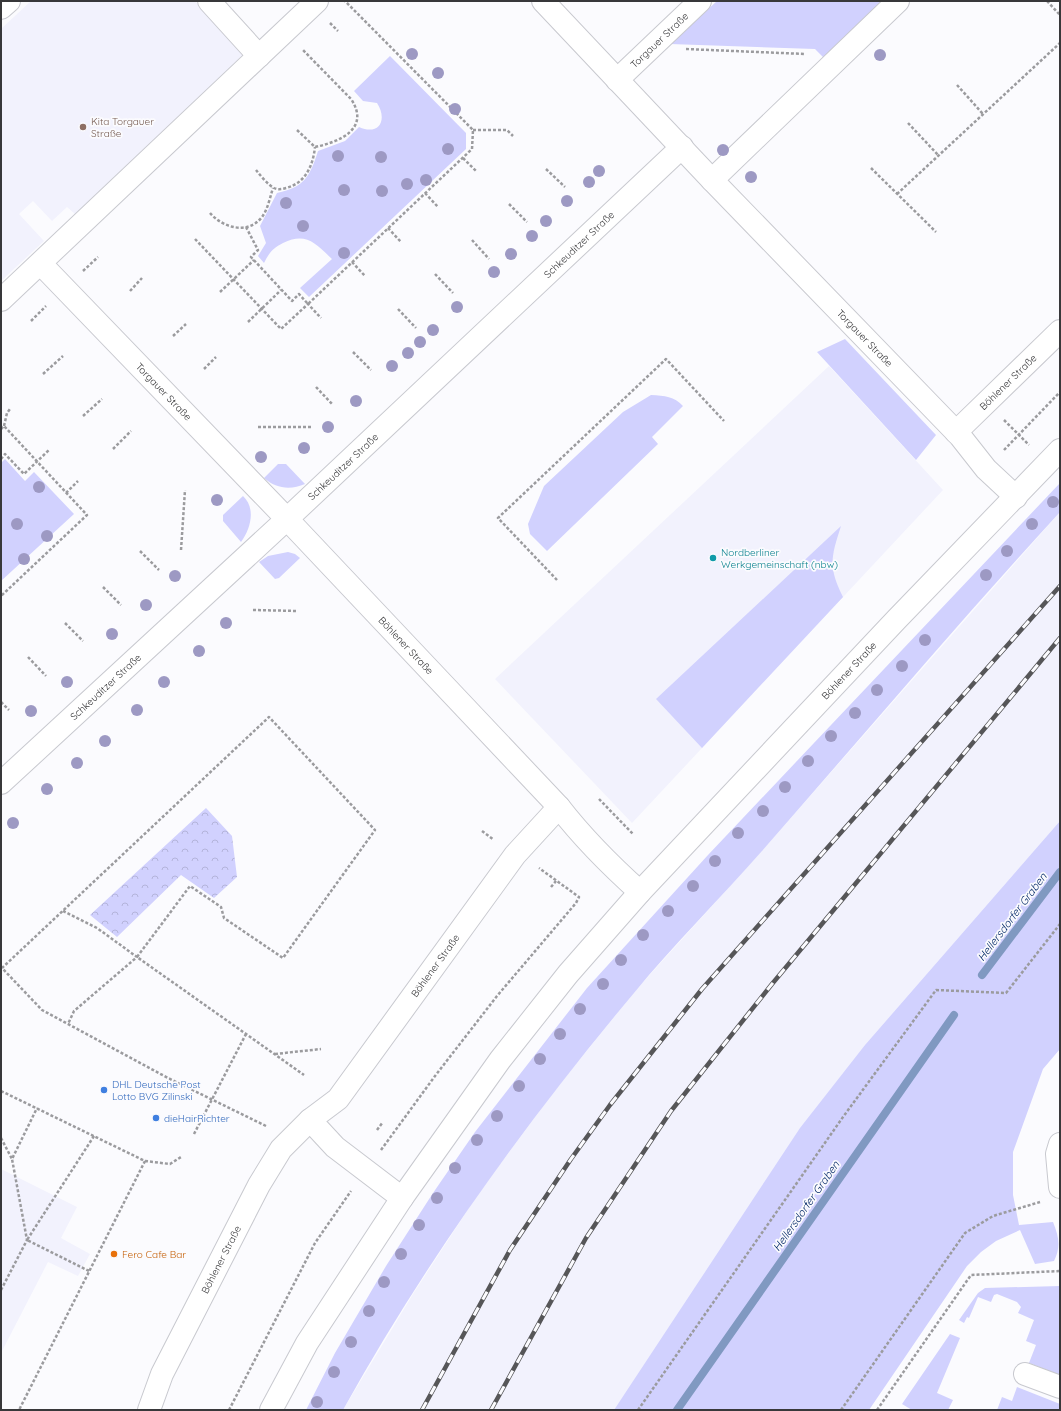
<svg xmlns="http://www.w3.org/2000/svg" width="1061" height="1411" viewBox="0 0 1061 1411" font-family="Quicksand,sans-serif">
  <defs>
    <pattern id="park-crowns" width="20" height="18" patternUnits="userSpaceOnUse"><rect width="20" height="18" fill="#d1d1fe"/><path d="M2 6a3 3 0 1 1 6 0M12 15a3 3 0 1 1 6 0" fill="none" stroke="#b4b4da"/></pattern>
  </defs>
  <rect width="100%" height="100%" fill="#fbfbfe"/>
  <path fill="#f2f2fd" d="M 31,1 L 195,1 L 244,54 L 75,214 L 67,207 L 52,221 L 33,201 L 19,214 L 44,241 L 1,281 L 1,29 Z
    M 829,366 L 943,490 L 632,823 L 495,679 Z
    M 1060,512 L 1060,821 L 865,1045 L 614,1410 L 343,1410 L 413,1294 L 478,1194 L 556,1089 L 636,990 L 761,852 Z
    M 1,1169 L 77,1207 L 61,1238 L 90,1254 L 78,1276 L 48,1262 L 1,1353 Z"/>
  <path fill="#d1d1fe" d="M 717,1 L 885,1 L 826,60 L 815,49 L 670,44 Z
    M 390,56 L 466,133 L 466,149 L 309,297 L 300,288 L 332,259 C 315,243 306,232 283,243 C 273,248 269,253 264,263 L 258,256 L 266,243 L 260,226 L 277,193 C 305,187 310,176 318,151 L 345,141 L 359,127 C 379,136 388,120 377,103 L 363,101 L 354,91 Z
    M 845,339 L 936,435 L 916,460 L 817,352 Z
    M 651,395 C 665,396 674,396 683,406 L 652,437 L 658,444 L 547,551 L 530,534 L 528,524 L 544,486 L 623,412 Z
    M 5,459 L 25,481 L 34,472 L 74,514 L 1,581 L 1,463 Z
    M 278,464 L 286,464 L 305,484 C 291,490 276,489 264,478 Z
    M 1060,483 L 1060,512 C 958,623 861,738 762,851 C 720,899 674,944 634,993 C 525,1123 425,1262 343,1410 L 306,1410 L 335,1353 L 386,1266 L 433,1193 L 475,1132 L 587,988 L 708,855 Z
    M 243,496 C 256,508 251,528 241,542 L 223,521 L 223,515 Z
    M 841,526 C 831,557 828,567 843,597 L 702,748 L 656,699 Z
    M 288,552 L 295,554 L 300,558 L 279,578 L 275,579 L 259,562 L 268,556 Z
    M 1060,821 L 1060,1049 L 1043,1069 L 1013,1152 L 1013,1195 L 1019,1225 L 1053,1222 C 1059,1237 1061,1247 1054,1261 L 1035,1264 L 1020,1230 L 996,1241 L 981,1252 L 967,1266 L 869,1410 L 614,1410 L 800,1128 L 865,1045 Z
    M 1060,1286 L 1060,1375 L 1029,1363 L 1036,1345 L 1026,1341 L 1034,1320 L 1018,1313 L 1021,1307 L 1017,1302 L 997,1294 L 994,1295 L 991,1302 L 978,1297 L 969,1318 L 967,1317 L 964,1323 L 959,1320 L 978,1293 L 985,1288 Z
    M 950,1334 L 960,1338 L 937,1393 L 953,1400 L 948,1410 L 912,1410 L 902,1404 Z
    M 1017,1387 L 1060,1404 L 1060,1410 L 997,1410 L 1002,1397 L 1012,1401 Z"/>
  <path fill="url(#park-crowns)" d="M 206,808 L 232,836 L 237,877 L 214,898 L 181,875 L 117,937 L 90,915 Z"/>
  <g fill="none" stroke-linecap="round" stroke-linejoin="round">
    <path stroke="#8099c1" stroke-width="8" d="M 982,975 L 1060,872
      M 677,1410 L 954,1015"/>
    <defs>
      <g id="minor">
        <path d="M 209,1 L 259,56"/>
        <path id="s1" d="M 543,1 L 712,180 L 960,436 L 986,469 L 1016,497"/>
        <path d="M 1,8 L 9,1"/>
        <path id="s2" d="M 617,80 L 700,1"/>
        <path d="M 712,180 L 898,1"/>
        <path id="s3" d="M 41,264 L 287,519 L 559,807 C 583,838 611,866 640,892"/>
        <path d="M 1,300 L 317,1"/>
        <path id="s4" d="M 956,432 L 1060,331"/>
        <path id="s5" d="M 1,783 L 287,519 L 682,147"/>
        <path d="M 310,1120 L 335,1147 L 402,1198"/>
        <path d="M 1060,1144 L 1057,1154 L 1060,1187"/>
        <path d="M 1025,1374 L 1060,1387"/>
        <path id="s6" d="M 149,1410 L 162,1374 L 259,1185 L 281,1149 L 310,1120 L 338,1099 L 515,855 L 559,807"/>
        <path id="s7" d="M 271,1410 L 307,1343 L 402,1198 L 500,1060 L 568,974 L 640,892 L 896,620 L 1060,450"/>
      </g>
    </defs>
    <use href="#minor" stroke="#c8c9cf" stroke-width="24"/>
    <path stroke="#9b9b9e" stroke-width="2.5" stroke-dasharray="3 2" stroke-linecap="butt" d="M 1047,1 L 1060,15
      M 330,23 L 338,31
      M 686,49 L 805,54
      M 957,85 L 983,114
      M 908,123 L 939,156
      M 297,130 L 315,147 C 339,142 371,129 351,99 L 302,49
      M 473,130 L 507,130 L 513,136
      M 463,158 L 476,171
      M 871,168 L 936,232
      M 546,169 L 565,187
      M 256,170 C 261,176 267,184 274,188 C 278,190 282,189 286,188 C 306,183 313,165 315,147
      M 425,193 L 438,207
      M 897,194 L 1060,43
      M 509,204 L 527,222
      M 210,213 C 223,228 248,235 262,217 C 268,209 270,197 273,188
      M 246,227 L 258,250 L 251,257 L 292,301 L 299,294 L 308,304 L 472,149 L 473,130 L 345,1
      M 388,228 L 401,242
      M 195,239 L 281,329 L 308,304 L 321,318
      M 472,240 L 489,259
      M 352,262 L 365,276
      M 83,271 L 98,257
      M 435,274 L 453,293
      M 130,291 L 142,278
      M 220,292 L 254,260
      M 398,309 L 416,328
      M 31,321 L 46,306
      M 248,322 L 281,290
      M 173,336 L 186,324
      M 353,352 L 371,370
      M 204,369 L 216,357
      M 43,374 L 63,356
      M 316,387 L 333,405
      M 83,416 L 102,399
      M 1004,420 L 1029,445
      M 4,426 L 7,413 L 10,409
      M 258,427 L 311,427
      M 1,429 L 4,426 L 87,515 L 1,596
      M 113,449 L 131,431
      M 1004,450 L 1060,392
      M 1,459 L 5,454 L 24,474 L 49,450
      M 66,493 L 78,481
      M 181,550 L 185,490
      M 140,551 L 159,570
      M 557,580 L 498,518 L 666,359 L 724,421
      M 103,587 L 121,605
      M 253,610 L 298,611
      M 65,623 L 83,641
      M 28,657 L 46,676
      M 1,702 L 9,710
      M 599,799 L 633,834
      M 482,831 L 494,840
      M 551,887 L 556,881
      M 63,911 L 97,928 L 137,957 L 74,1011 L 68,1024
      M 275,1054 L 321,1049
      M 1,1091 L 145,1161 L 19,1410
      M 266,1126 L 168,1078 L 42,1010 L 2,968 L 269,717 L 375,830 L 283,958 L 224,918 L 221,907 L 190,886 L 137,957 L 304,1075
      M 377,1130 L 383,1122
      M 194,1134 L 246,1034
      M 1,1138 L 12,1159
      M 381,1150 L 435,1076 L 497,996 L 576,903 L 579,897 L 539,868
      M 145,1161 L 170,1164 L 181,1157
      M 89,1271 L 27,1240 L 94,1136
      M 1,1290 L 27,1240 L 12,1159 L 37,1108
      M 229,1410 L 315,1243 L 351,1191
      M 638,1410 L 843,1117 L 936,990 L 1006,993 L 1060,924
      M 841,1410 L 965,1233 L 993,1216 L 1040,1202
      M 877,1410 L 971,1275 L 1060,1271"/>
    <use href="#minor" stroke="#fff" stroke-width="22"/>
    <defs>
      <path id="rail" d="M 422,1410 L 510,1250 L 571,1159 L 610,1105 L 702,989 L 1060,586
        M 491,1410 L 586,1238 L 671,1111 L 772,984 L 1060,638"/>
    </defs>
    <use href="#rail" stroke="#565658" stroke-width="4.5"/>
    <use href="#rail" stroke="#fbfbfe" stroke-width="3" stroke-dasharray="9" stroke-linecap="butt"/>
  </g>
  <g fill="#9d99c3">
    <circle cx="412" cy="54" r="6"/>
    <circle cx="880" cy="55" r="6"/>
    <circle cx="438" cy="73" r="6"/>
    <circle cx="455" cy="109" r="6"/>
    <circle cx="448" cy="149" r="6"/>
    <circle cx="723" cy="150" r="6"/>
    <circle cx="338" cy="156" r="6"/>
    <circle cx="381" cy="157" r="6"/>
    <circle cx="599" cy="171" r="6"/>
    <circle cx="751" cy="177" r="6"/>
    <circle cx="426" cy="180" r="6"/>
    <circle cx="589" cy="182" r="6"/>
    <circle cx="407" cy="184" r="6"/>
    <circle cx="344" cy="190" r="6"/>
    <circle cx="382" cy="191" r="6"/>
    <circle cx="567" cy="201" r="6"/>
    <circle cx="286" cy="203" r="6"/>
    <circle cx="546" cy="221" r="6"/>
    <circle cx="303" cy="226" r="6"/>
    <circle cx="532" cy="236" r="6"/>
    <circle cx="344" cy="253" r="6"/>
    <circle cx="511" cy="254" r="6"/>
    <circle cx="494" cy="272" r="6"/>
    <circle cx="457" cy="307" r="6"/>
    <circle cx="433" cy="330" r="6"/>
    <circle cx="420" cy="342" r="6"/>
    <circle cx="408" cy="353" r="6"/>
    <circle cx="392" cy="366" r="6"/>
    <circle cx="356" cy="401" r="6"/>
    <circle cx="328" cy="427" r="6"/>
    <circle cx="304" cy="448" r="6"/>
    <circle cx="261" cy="457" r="6"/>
    <circle cx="39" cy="487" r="6"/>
    <circle cx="217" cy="500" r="6"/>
    <circle cx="1053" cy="502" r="6"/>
    <circle cx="17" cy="524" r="6"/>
    <circle cx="1032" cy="524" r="6"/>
    <circle cx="47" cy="536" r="6"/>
    <circle cx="1007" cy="551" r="6"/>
    <circle cx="24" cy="559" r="6"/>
    <circle cx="986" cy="575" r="6"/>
    <circle cx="175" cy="576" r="6"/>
    <circle cx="146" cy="605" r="6"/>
    <circle cx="226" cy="623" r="6"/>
    <circle cx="112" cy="634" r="6"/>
    <circle cx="925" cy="640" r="6"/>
    <circle cx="199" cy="651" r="6"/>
    <circle cx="902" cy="666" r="6"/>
    <circle cx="67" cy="682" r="6"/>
    <circle cx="164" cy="682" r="6"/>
    <circle cx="877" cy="690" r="6"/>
    <circle cx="137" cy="710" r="6"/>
    <circle cx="31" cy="711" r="6"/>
    <circle cx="855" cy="713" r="6"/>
    <circle cx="831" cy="736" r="6"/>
    <circle cx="105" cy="741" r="6"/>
    <circle cx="808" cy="761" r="6"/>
    <circle cx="77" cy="763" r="6"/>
    <circle cx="785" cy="787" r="6"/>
    <circle cx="47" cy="789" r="6"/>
    <circle cx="763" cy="811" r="6"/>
    <circle cx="13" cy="823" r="6"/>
    <circle cx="738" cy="833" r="6"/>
    <circle cx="715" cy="861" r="6"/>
    <circle cx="693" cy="886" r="6"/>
    <circle cx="668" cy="911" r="6"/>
    <circle cx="643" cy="935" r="6"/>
    <circle cx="621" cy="960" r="6"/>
    <circle cx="603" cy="984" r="6"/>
    <circle cx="580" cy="1009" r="6"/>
    <circle cx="560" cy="1034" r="6"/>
    <circle cx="540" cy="1059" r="6"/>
    <circle cx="519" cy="1086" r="6"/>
    <circle cx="497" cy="1116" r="6"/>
    <circle cx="477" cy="1140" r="6"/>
    <circle cx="455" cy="1168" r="6"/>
    <circle cx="437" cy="1198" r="6"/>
    <circle cx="419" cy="1225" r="6"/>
    <circle cx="401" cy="1254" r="6"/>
    <circle cx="384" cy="1282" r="6"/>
    <circle cx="369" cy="1311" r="6"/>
    <circle cx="351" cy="1342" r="6"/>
    <circle cx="334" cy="1372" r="6"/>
    <circle cx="317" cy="1402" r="6"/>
  </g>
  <circle fill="#8d6e63" stroke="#fbfbfe" stroke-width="1.5" cx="83" cy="127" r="4"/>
  <circle fill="#0f9aa8" stroke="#fbfbfe" stroke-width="1.5" cx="713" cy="558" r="4"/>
  <g fill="#3f7fe0" stroke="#fbfbfe" stroke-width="1.5">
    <circle cx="104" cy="1090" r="4"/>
    <circle cx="156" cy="1118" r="4"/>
  </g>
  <circle fill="#e8710a" stroke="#fbfbfe" stroke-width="1.5" cx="114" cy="1254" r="4"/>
  <g text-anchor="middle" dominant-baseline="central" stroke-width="3.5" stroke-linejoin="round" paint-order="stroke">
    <g font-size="10" fill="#38383a" stroke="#fbfbfe">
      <text stroke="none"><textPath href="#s2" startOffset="58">Torgauer Straße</textPath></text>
      <text stroke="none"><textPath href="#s5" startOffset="790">Schkeuditzer Straße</textPath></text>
      <text stroke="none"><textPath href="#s1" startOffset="466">Torgauer Straße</textPath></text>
      <text stroke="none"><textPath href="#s4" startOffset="72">Böhlener Straße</textPath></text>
      <text stroke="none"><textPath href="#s3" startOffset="177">Torgauer Straße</textPath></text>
      <text stroke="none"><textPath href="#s5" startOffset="466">Schkeuditzer Straße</textPath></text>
      <text stroke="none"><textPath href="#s3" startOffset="528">Böhlener Straße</textPath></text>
      <text stroke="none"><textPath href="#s7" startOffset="942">Böhlener Straße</textPath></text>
      <text stroke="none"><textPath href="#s5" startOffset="142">Schkeuditzer Straße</textPath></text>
      <text stroke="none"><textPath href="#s6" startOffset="534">Böhlener Straße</textPath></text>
      <text stroke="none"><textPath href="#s6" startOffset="167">Böhlener Straße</textPath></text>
    </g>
    <g font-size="10" fill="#785e54" stroke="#fbfbfe" text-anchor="start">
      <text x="91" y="121">Kita Torgauer<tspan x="91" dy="12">Straße</tspan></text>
    </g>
    <g font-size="10" fill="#0d838f" stroke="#fbfbfe" text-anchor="start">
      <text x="721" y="552">Nordberliner<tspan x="721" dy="12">Werkgemeinschaft (nbw)</tspan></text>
    </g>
    <g font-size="10" fill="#366cbe" stroke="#fbfbfe" text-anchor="start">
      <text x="112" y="1084">DHL Deutsche Post<tspan x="112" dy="12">Lotto BVG Zilinski</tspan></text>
      <text x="164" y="1118">dieHairRichter</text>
    </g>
    <g font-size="10" fill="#c56008" stroke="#fbfbfe" text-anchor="start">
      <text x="122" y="1254">Fero Cafe Bar</text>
    </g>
    <g font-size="11" font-style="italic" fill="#002766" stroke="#fbfbfe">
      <text transform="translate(1012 917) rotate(-53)">Hellersdorfer Graben</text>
      <text transform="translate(806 1206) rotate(-55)">Hellersdorfer Graben</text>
    </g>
  </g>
  <rect width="1061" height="1411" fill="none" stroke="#38383a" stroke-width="4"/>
</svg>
